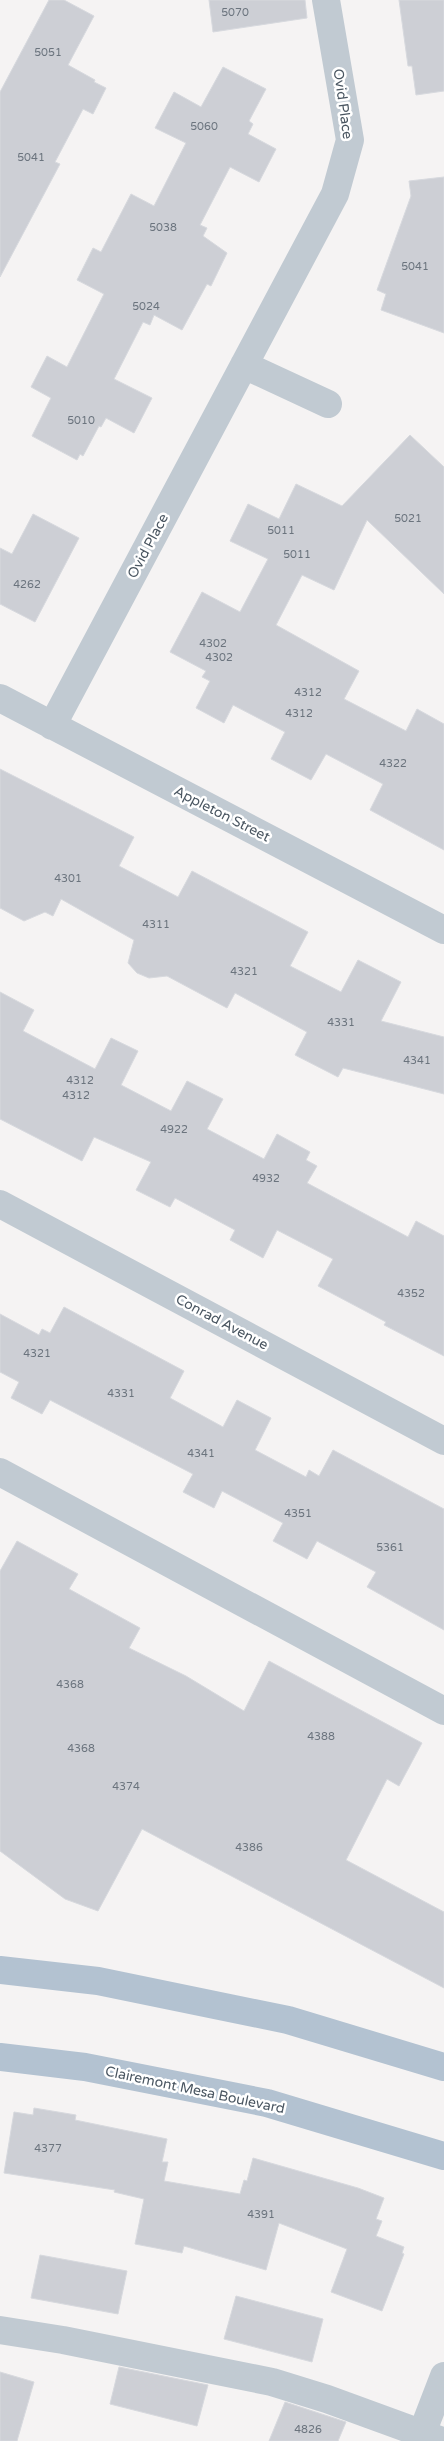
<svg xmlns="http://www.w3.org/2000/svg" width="444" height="2441" viewBox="0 0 444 2441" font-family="'Varela Round',sans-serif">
  <rect width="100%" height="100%" fill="#f5f3f3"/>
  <path fill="#cdcfd5" stroke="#d7d9de" d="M 49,0 L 64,0 L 94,16 L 68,65 L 95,80 L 94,82 L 106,88 L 93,114 L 83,109 L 55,162 L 60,164 L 0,277 L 0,92 Z
    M 209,0 L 305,0 L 307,18 L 213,32 Z
    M 399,0 L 444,0 L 444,91 L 416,95 L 412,66 L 408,66 Z
    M 223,67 L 266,89 L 249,121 L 253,124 L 248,134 L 276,149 L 259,182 L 230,167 L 200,225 L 207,228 L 203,236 L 227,253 L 211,286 L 207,284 L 182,330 L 154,315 L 150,325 L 143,322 L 114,379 L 152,398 L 134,433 L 106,418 L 101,427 L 99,426 L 83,456 L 80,454 L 77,460 L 32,436 L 51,398 L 31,387 L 47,356 L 67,367 L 104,294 L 77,280 L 93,248 L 101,252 L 131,194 L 154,206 L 186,143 L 155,128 L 174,92 L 201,107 Z
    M 444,177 L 444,333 L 381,310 L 386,294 L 377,290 L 411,196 L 409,181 Z
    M 410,435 L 444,467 L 444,594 L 367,520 L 334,590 L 302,575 L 276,625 L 359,671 L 344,699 L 406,731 L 417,709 L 444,724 L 444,850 L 370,810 L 383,784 L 326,754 L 311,780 L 271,759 L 285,732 L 233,705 L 224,723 L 196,708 L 210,681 L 202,677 L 206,671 L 170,652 L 202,592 L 240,612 L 268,559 L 230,541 L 248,504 L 279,519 L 296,484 L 342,506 Z
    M 33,514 L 79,538 L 35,622 L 0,604 L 0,548 L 12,554 Z
    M 0,769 L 134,837 L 119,866 L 178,897 L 192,871 L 308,932 L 290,966 L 341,992 L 358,960 L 401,982 L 381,1021 L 444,1037 L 444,1094 L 343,1068 L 338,1077 L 295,1055 L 307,1032 L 235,993 L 227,1008 L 167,976 L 149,978 L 137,973 L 128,963 L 134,940 L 61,899 L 53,916 L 45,912 L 24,921 L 0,908 Z
    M 0,992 L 34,1010 L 23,1031 L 95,1069 L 111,1038 L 138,1051 L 121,1085 L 171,1111 L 187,1081 L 223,1099 L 207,1129 L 264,1159 L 277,1134 L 310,1152 L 306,1160 L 317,1166 L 307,1183 L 408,1237 L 416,1221 L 444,1236 L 444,1356 L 384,1325 L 386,1322 L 318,1286 L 333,1259 L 277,1230 L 263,1258 L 230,1240 L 235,1230 L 175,1198 L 170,1207 L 136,1190 L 151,1162 L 94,1137 L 82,1161 L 0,1119 Z
    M 64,1307 L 184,1371 L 170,1398 L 223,1427 L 237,1400 L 271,1418 L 255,1450 L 306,1477 L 309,1470 L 319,1476 L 333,1450 L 444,1509 L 444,1630 L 367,1587 L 376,1572 L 317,1541 L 307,1559 L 273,1541 L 283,1523 L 222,1491 L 214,1508 L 183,1492 L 193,1474 L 50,1400 L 42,1414 L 11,1398 L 19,1382 L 0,1372 L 0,1314 L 39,1335 L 42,1329 L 50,1333 Z
    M 17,1541 L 78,1574 L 69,1589 L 140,1628 L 129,1648 L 186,1676 L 244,1711 L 269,1661 L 422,1743 L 399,1786 L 387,1779 L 346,1860 L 444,1912 L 444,1988 L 142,1829 L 98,1911 L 65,1899 L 0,1851 L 0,1571 Z
    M 34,2108 L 76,2115 L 75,2120 L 167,2139 L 162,2162 L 168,2162 L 164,2181 L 240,2194 L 244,2180 L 247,2181 L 253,2158 L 358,2188 L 384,2198 L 376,2219 L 382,2221 L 376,2236 L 404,2247 L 402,2253 L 404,2254 L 382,2311 L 331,2292 L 347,2249 L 279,2223 L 266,2270 L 184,2246 L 182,2253 L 135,2244 L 144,2199 L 114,2192 L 115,2190 L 4,2173 L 14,2112 L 33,2115 Z
    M 40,2255 L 127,2271 L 118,2314 L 31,2298 Z
    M 236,2296 L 323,2319 L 312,2362 L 224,2339 Z
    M 119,2367 L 208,2385 L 197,2426 L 110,2404 Z
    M 0,2372 L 34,2382 L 17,2441 L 0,2441 Z
    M 285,2402 L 346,2422 L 338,2441 L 269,2441 Z"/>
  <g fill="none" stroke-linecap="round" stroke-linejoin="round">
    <path stroke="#c1cad2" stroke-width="28" d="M 244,365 L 328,404
      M 0,698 L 444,930
      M 52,726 L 335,194 L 350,140 L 326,0
      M 0,1204 L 444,1441
      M 0,1472 L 444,1711
      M 0,2330 L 63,2340 L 272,2382 L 327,2399 L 442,2441
      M 419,2441 L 444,2376"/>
    <path stroke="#b3c2d1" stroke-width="28" d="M 0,1970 L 98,1981 L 288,2020 L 444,2067
      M 0,2057 L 85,2067 L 267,2103 L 444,2156"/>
  </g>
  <g text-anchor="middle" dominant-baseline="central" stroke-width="5" stroke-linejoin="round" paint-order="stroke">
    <g font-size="11" fill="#6b747e">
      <text x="235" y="12">5070</text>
      <text x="48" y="52">5051</text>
      <text x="204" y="126">5060</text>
      <text x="31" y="157">5041</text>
      <text x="163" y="227">5038</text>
      <text x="415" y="266">5041</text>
      <text x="146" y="306">5024</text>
      <text x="81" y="420">5010</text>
      <text x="408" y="518">5021</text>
      <text x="281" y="530">5011</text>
      <text x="297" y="554">5011</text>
      <text x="27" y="584">4262</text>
      <text x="213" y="643">4302</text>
      <text x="219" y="657">4302</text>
      <text x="308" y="692">4312</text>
      <text x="299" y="713">4312</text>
      <text x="393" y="763">4322</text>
      <text x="68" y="878">4301</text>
      <text x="156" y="924">4311</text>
      <text x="244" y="971">4321</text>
      <text x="341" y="1022">4331</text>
      <text x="417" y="1060">4341</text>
      <text x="80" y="1080">4312</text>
      <text x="76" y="1095">4312</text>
      <text x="174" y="1129">4922</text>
      <text x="266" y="1178">4932</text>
      <text x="411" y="1293">4352</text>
      <text x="37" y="1353">4321</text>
      <text x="121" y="1393">4331</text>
      <text x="201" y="1453">4341</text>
      <text x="298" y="1513">4351</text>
      <text x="390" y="1547">5361</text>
      <text x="70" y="1684">4368</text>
      <text x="321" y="1736">4388</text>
      <text x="81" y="1748">4368</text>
      <text x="126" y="1786">4374</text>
      <text x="249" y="1847">4386</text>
      <text x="48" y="2148">4377</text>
      <text x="261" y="2214">4391</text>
      <text x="308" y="2429">4826</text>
    </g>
    <g font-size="14" fill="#4a5661" stroke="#fff">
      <text transform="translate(343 104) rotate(82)">Ovid Place</text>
      <text transform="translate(148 546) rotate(-62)">Ovid Place</text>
      <text transform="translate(222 814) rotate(27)">Appleton Street</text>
      <text transform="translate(222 1322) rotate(28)">Conrad Avenue</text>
      <text transform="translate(195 2090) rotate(12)">Clairemont Mesa Boulevard</text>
    </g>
  </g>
</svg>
